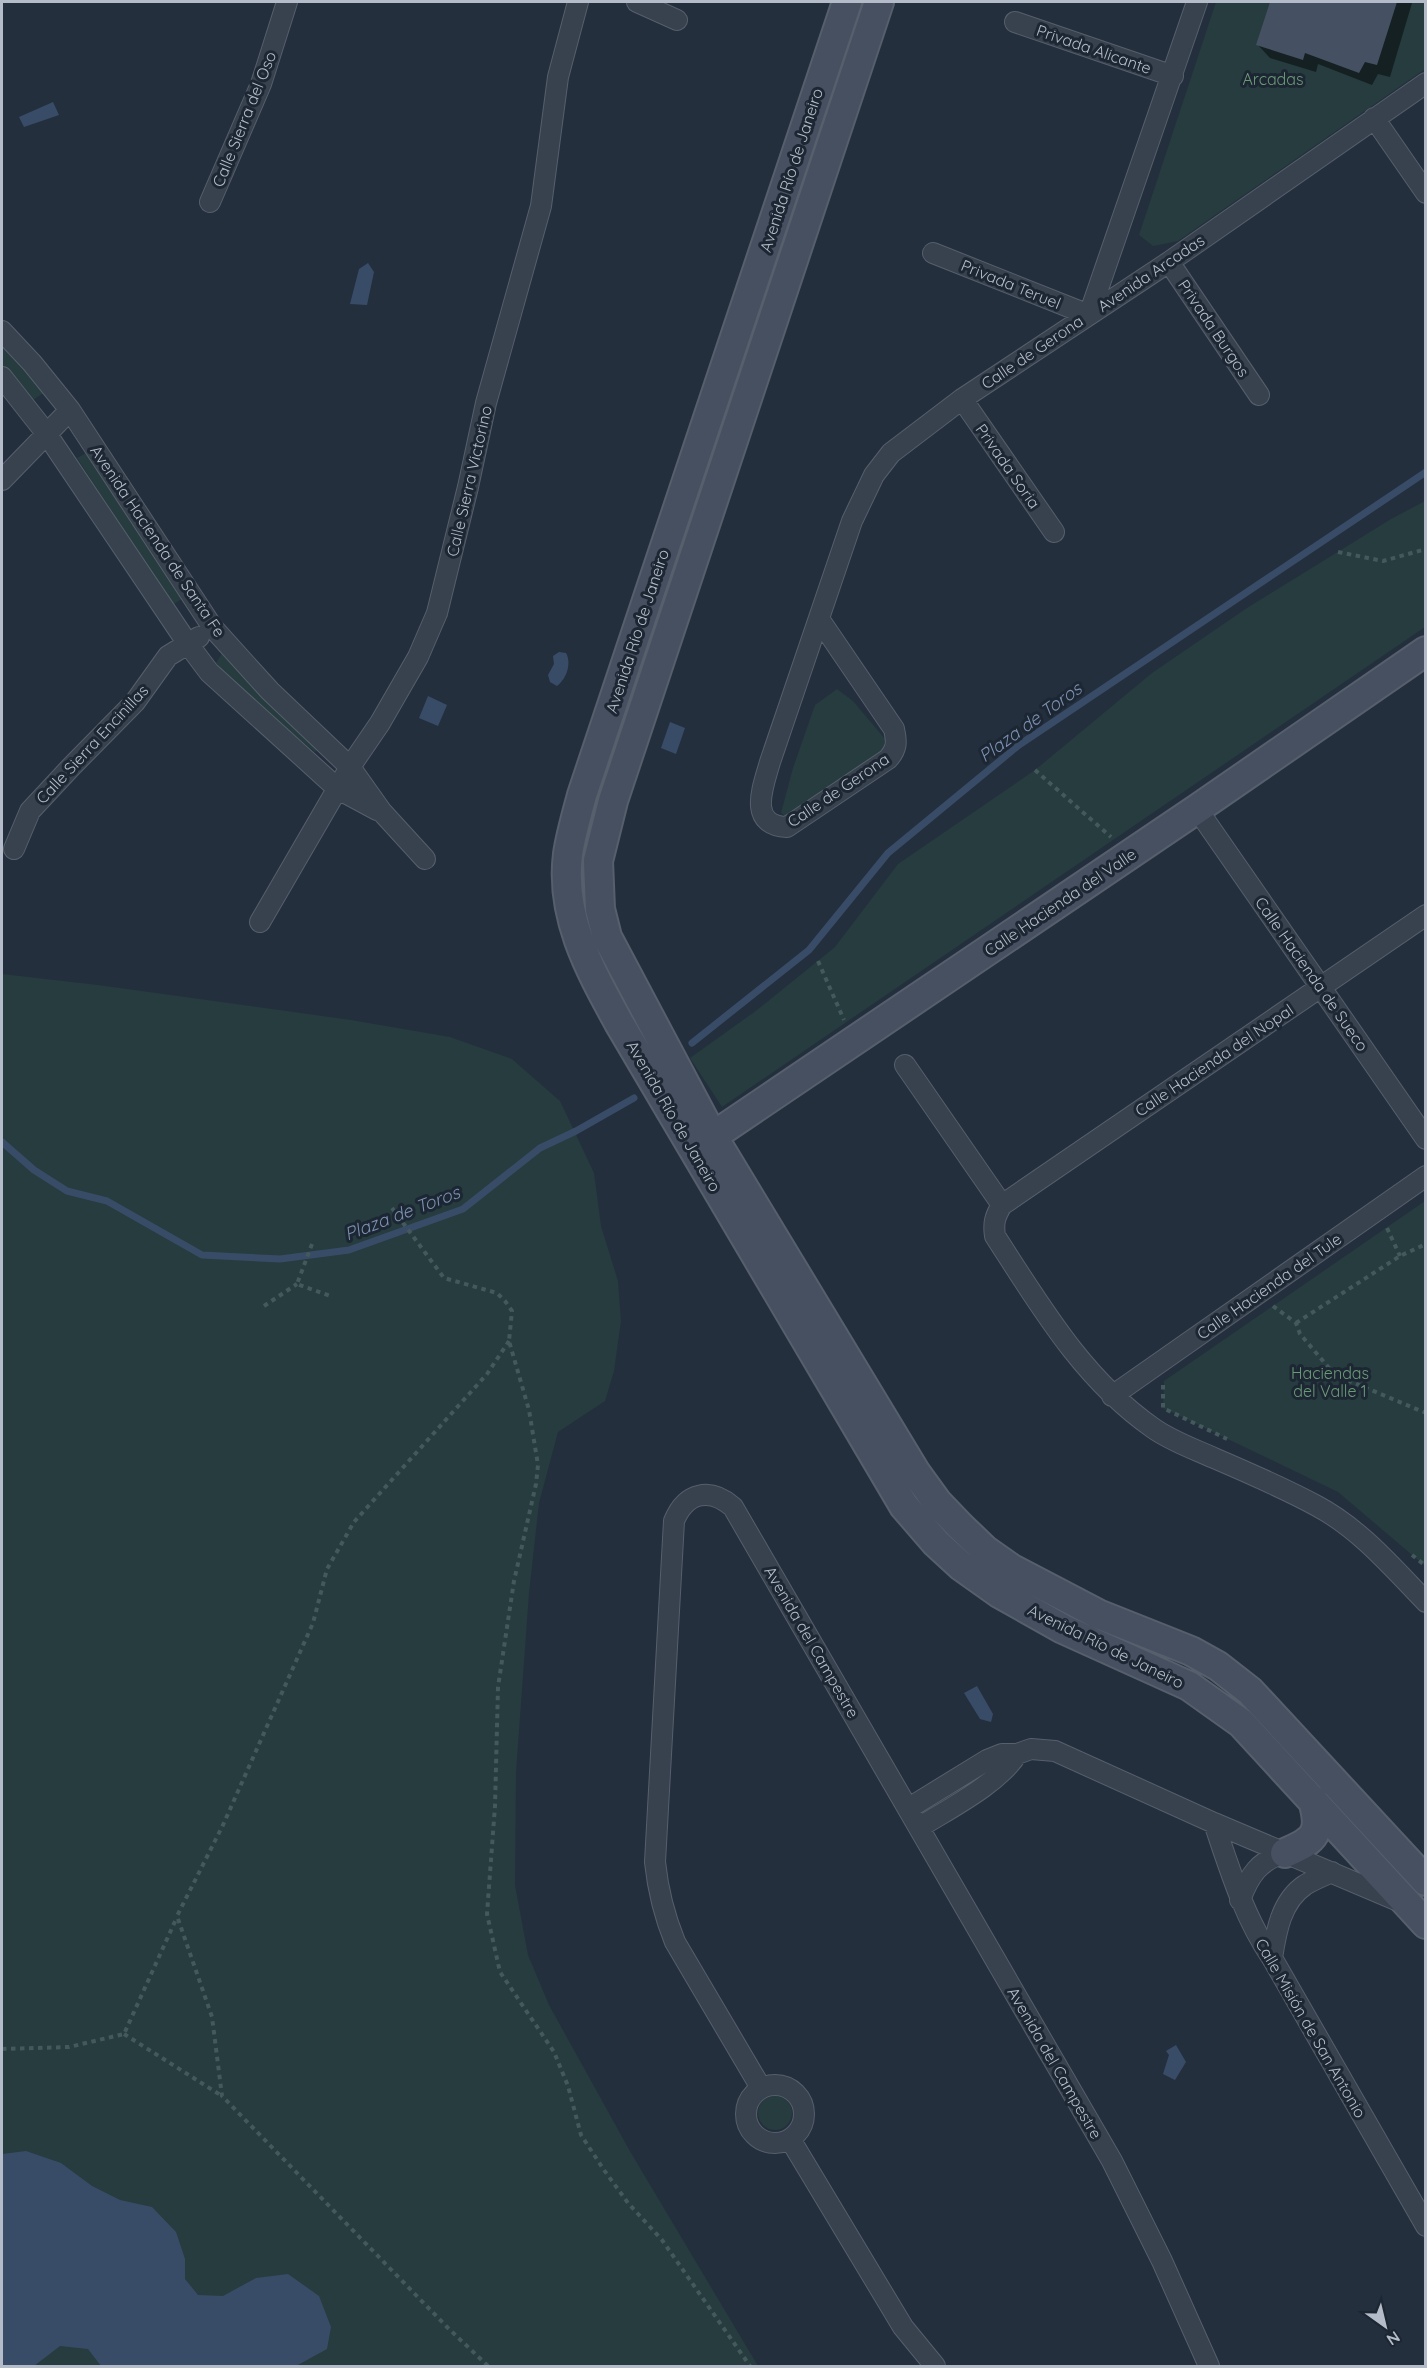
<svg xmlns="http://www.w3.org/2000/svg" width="1427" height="2368" viewBox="0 0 1427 2368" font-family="Quicksand,sans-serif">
  <rect width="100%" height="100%" fill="#242f3e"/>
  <path fill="#263c3f" d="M 857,2 L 869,2 L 590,868 L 693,1131 L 590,941 C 579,898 578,868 586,825 Z
    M 1216,2 L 1425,2 L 1425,69 L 1178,241 L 1153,246 L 1139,235 Z
    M 2,342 L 45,392 L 33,400 L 2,364 Z
    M 88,452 L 185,597 L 172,605 L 77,458 Z
    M 1425,501 L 1425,627 L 722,1107 L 690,1058 L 757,1010 L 835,947 L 898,864 L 1035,770 L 1152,673 L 1247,608 L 1391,519 Z
    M 222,653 L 275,705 L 321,743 L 315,752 L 267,713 L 215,665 Z
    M 837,689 L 853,701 L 885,739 L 880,768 L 815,820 L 794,822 L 781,813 L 793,768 L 815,705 Z
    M 2,974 L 98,985 L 351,1020 L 450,1037 L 512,1059 L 560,1101 L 594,1173 L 601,1226 L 618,1281 L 621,1321 L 614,1371 L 605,1401 L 558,1432 L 539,1503 L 529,1593 L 516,1772 L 515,1885 L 528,1955 L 549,2005 L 631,2153 L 758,2366 L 2,2366 Z
    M 1425,1201 L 1425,1566 L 1338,1492 L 1163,1408 L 1164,1381 Z
    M758 2113a17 17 0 1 1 34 0a17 17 0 1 1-34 0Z"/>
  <path fill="#394c67" d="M 53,102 L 59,115 L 24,127 L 19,117 Z
    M 368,263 L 374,272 L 367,305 L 350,304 L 359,269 Z
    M 559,652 L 566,653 C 572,664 566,679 557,686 L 550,682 L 548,675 L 554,664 L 553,656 Z
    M 428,696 L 447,705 L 438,726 L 419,718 Z
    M 670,722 L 685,728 L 676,754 L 661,748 Z
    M 977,1686 L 993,1714 L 991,1722 L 980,1719 L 964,1693 Z
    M 1176,2045 L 1186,2062 L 1175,2080 L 1163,2074 L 1169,2055 L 1166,2051 Z
    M 26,2151 L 61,2163 L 92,2186 L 120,2200 L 152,2207 L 176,2232 L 185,2259 L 185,2279 L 198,2295 L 223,2296 L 256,2278 L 288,2274 L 319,2296 L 331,2327 L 327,2349 L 296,2366 L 101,2366 L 88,2349 L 60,2346 L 34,2366 L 2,2366 L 2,2154 Z"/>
  <path fill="#0007" d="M 1272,2 L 1410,2 L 1412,3 L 1390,77 L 1378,74 L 1372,85 L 1318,64 L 1316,72 L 1270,58 L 1258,45 Z"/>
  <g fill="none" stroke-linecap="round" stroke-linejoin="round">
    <path stroke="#394c67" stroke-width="7" d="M 692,1043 L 809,950 L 888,853 L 1019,745 L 1426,472
      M 2,1142 L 34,1170 L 67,1191 L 107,1201 L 202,1255 L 280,1259 L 349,1250 L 463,1209 L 540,1148 L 576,1131 L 634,1098"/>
  </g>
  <path fill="#455162" d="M 1270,2 L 1397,2 L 1377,65 L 1365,62 L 1359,73 L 1305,53 L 1303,60 L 1256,45 Z"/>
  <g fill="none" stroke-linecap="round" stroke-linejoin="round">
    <defs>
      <path id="street" d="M 637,2 L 677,20
        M 1015,22 L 1173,76
        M 1374,118 L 1426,193
        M 210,202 L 261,84 L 287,2
        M 933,253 L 1089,315
        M 1169,262 L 1259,395
        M 1089,315 L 1197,2
        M 2,331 L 32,363 L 70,410 L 213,628 L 270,691 L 350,767 L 382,812 L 425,859
        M 2,377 L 46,433 L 188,644 L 209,672 L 338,789 L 377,810
        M 962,399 L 1054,532
        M 2,480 L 70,410
        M 819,619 L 894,729 C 897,742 897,749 888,759 L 787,827 C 747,825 763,787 770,762 L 852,521 L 874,475 L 891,453 L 962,399 L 1169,262 L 1426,83
        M 1197,809 L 1426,1139
        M 14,849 L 30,811 L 71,767 L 135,702 L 168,656 L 199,637
        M 1426,915 L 1002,1205 C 995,1216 993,1223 995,1236 C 1041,1307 1083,1379 1153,1428 C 1171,1441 1194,1449 1214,1458 C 1249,1473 1284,1488 1317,1506 C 1360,1529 1392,1567 1426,1602
        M 260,922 L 350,767 L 380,723 L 418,657 L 437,613 L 468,487 L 486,403 L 541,206 L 558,77 L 578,2
        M 905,1065 L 1002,1205
        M 1112,1396 L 1426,1176
        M 909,1808 L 987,1760 L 1002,1754 L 1017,1754 L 1031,1749 L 1055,1751 L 1214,1823 L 1401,1902
        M 1214,1823 C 1230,1870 1244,1917 1272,1958 L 1426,2226
        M 920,1827 C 950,1808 998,1784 1017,1754
        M 1240,1900 C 1249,1876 1259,1860 1285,1853
        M 1272,1958 C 1276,1932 1281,1901 1305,1885 C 1313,1880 1323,1876 1332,1872
        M746 2114a29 29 0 1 1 58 0a29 29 0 1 1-58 0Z
        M 761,2088 L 675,1942 C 664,1915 658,1891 655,1862 L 674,1521 C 686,1492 710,1487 733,1507 L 1112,2161 L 1162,2261 L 1209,2366
        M 790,2139 L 903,2327 L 935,2366"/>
      <path id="secondary" d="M 847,2 L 582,795 C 577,814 571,834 568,854 C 560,917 590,970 619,1023 L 904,1506 L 936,1543 L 961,1566 L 999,1593 L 1063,1629 L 1189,1686 L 1241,1723 L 1426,1924
        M 879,2 L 613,801 L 598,861 L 600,909 L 607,937 L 713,1137 L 916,1473 L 937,1502 L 960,1526 L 985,1550 L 1012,1569 L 1098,1614 L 1191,1651 L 1218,1666 L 1250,1691 L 1426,1881
        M 697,1147 L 1197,809 L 1426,651
        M 1285,1853 C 1316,1840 1322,1833 1313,1800"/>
    </defs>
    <use href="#street" stroke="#565f6c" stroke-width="22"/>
    <use href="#secondary" stroke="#565f6c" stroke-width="32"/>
    <path stroke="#44595c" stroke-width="4" stroke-dasharray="4.5 4.5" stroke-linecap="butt" d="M 1338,552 L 1383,561 L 1426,549
      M 1035,770 L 1111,837
      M 818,961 L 844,1020
      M 392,1208 L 444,1278 L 497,1293 L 505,1301 L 512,1311 L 509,1341 L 529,1410 L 538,1465 L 536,1484 L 514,1581 L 498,1687 L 495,1806 L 487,1914 L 500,1972 L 554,2052 L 568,2086 L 581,2135 L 604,2170 L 628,2203 L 662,2240 L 750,2366
      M 1387,1228 L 1400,1256
      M 312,1244 L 297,1284 L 333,1297
      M 264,1306 L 297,1284
      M 1273,1306 L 1296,1323 L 1300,1334 L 1335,1375 L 1426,1413
      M 1296,1323 L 1400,1256 L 1426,1244
      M 1163,1385 L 1163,1408 L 1227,1439
      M 1412,1555 L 1426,1566
      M 124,2034 L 222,2096
      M 2,2049 L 69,2047 L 124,2034 L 177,1917
      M 488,2366 L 448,2328 L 222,2096 L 212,2017 L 177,1916 L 223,1825 L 313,1623 L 327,1569 L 354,1522 L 487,1374 L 509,1341"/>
    <use href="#street" stroke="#38414e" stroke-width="20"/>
    <use href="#secondary" stroke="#465061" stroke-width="28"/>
  </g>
  <g text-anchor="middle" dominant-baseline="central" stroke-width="6" stroke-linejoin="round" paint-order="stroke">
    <g font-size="16" fill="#b4bcc9" stroke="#1d2633">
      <text transform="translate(1094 49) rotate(19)">Privada Alicante</text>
      <text transform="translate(244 119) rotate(-68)">Calle Sierra del Oso</text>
      <text transform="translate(791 170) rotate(-72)">Avenida Río de Janeiro</text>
      <text transform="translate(1151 273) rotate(-34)">Avenida Arcadas</text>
      <text transform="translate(1011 284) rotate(22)">Privada Teruel</text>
      <text transform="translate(1214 328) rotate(56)">Privada Burgos</text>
      <text transform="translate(1032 352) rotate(-34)">Calle de Gerona</text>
      <text transform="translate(1008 466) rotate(55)">Privada Soria</text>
      <text transform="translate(469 481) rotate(-77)">Calle Sierra Victorino</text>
      <text transform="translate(158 541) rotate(56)">Avenida Hacienda de Santa Fe</text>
      <text transform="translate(637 631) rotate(-72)">Avenida Río de Janeiro</text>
      <text transform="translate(92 744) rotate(-47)">Calle Sierra Encinillas</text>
      <text transform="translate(838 790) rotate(-34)">Calle de Gerona</text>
      <text transform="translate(1060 902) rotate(-34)">Calle Hacienda del Valle</text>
      <text transform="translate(1312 974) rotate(55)">Calle Hacienda de Sueco</text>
      <text transform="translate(1214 1060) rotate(-34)">Calle Hacienda del Nopal</text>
      <text transform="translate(674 1116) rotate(60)">Avenida Río de Janeiro</text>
      <text transform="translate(1269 1286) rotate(-35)">Calle Hacienda del Tule</text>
      <text transform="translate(812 1642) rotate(60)">Avenida del Campestre</text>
      <text transform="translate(1106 1646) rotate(26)">Avenida Río de Janeiro</text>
      <text transform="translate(1311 2028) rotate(60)">Calle Misión de San Antonio</text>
      <text transform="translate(1055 2063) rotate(60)">Avenida del Campestre</text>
    </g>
    <g font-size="16" fill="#6b9a76" stroke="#1d2633">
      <text x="1273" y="79">Arcadas</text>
      <text x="1330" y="1373">Haciendas<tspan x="1330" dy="18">del Valle 1</tspan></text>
    </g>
    <g font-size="18" font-style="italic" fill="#7c92b1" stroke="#1d2633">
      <text transform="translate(1030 722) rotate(-36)">Plaza de Toros</text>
      <text transform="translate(402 1213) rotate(-21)">Plaza de Toros</text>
    </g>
  </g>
  <rect width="1427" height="2368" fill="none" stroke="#b4bcc9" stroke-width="6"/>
  <g transform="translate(1385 2326) rotate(146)" stroke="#1d2633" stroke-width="4.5" paint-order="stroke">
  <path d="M0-4.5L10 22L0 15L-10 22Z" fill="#b4bcc9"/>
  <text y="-9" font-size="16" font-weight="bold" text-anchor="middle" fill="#b4bcc9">N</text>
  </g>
</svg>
